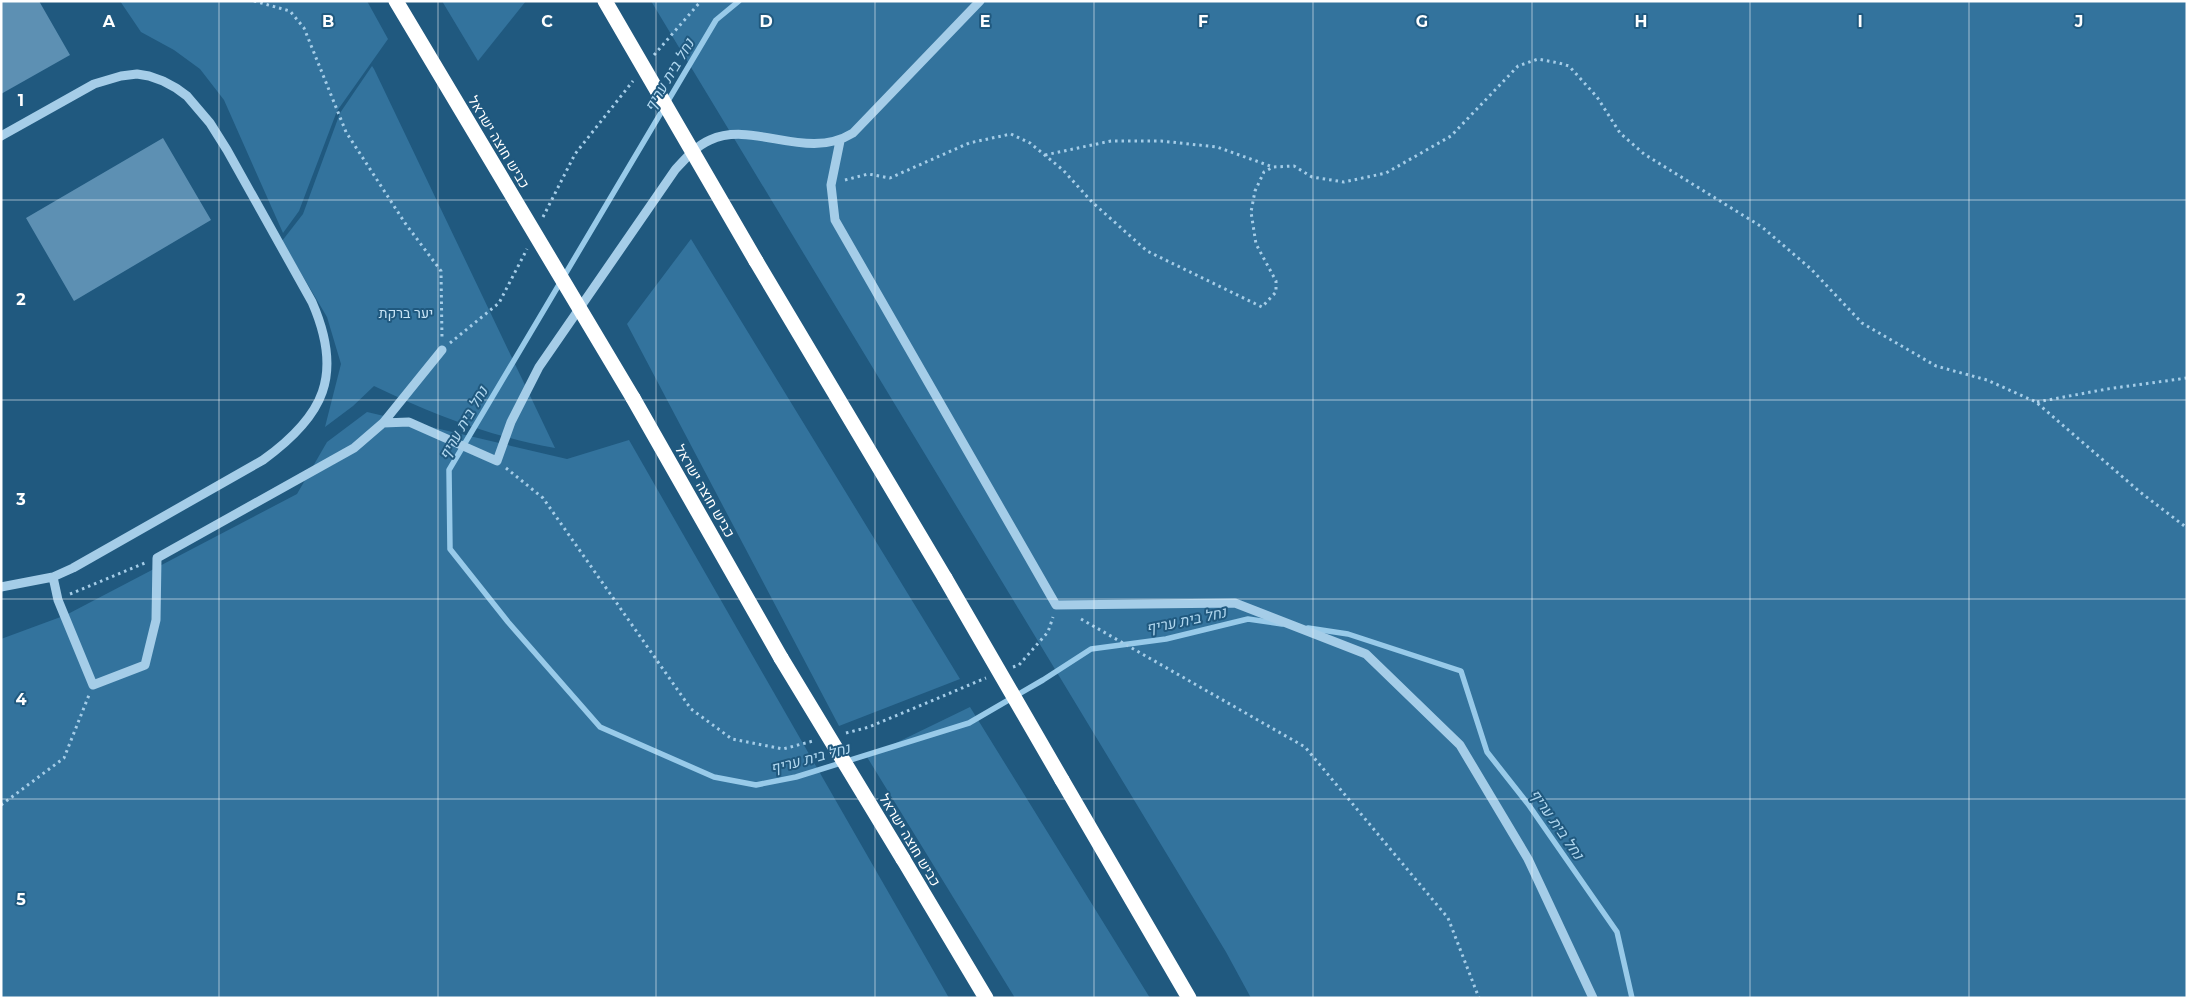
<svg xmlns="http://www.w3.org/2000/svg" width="2188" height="999" viewBox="0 0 2188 999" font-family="Montserrat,Heebo,sans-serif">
  <rect width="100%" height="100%" fill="#20597f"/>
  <path fill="#33739d" d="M 120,1 L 367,1 L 388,39 L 337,111 L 299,211 L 283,233 L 224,100 L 200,69 L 174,50 L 141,32 Z
    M 442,1 L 526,1 L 478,61 Z
    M 651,1 L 2187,1 L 2187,998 L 1251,998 L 1226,952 Z
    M 372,66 L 374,69 L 555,448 C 489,436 434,415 374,386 L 353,406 L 325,427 L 341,364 L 327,317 L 282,241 L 303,214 L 340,113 Z
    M 691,239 L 960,679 L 839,726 L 627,324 Z
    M 367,412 L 567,459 L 629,440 L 949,998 L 1,998 L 1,639 L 66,615 L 297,494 L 327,442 Z
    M 970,707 L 1150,998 L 1015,998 L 867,757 Z"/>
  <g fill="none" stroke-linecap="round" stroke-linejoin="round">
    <path stroke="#98cae9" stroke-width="5.5" d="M 739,1 L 716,20 L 449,470 L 450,549 L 508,622 L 600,727 L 714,777 L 756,785 L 796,777 L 969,723 L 1043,680 L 1091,649 L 1166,639 L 1248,619 L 1282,624
      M 1308,628 L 1348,634 L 1461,671 L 1487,752 L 1528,804 L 1617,932 L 1632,998"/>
  </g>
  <path fill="#5d90b3" d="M 1,1 L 39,1 L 70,55 L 1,94 Z
    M 163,138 L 211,220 L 74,301 L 26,218 Z"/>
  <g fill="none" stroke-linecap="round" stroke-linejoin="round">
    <path stroke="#a5cde8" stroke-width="3" stroke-dasharray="2.5 4" stroke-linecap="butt" d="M 254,1 L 290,11 L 304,28 L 346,132 L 405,223 L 441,271 L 442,339
      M 654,55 L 701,1
      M 1045,155 L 1111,141 L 1161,141 L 1217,147 L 1273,167
      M 845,180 L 868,174 L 890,178 L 969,143 L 1011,134 L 1030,143 L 1063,170 L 1092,202 L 1147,251 L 1262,307 L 1276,292 L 1276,281 L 1256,244 L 1251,212 L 1255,191 L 1264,172 L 1273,167 L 1294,166 L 1312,177 L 1344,182 L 1386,173 L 1451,136 L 1518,66 L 1538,59 L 1559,63 L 1569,66 L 1597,97 L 1620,133 L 1644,154 L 1762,227 L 1811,269 L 1862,323 L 1936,366 L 1987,380 L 2036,402 L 2140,492 L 2187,528
      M 543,217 L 575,154 L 633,81
      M 450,343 L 499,303 L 527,249
      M 2037,402 L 2107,389 L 2187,378
      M 506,468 L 543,498 L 691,709 L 732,739 L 783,749 L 813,741
      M 70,594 L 145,563
      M 1081,619 L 1305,747 L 1448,918 L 1479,998
      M 1013,667 L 1019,665 L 1048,632 L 1053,617
      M 846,733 L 869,727 L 986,678
      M 1,805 L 64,758 L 89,695"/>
    <path stroke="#a5cde8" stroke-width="9" d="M 1,136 L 94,84 L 121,76 L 137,74 L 149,76 L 163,81 L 176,88 L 187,96 L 210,123 L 227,150 L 312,302 C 344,375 324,416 263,460 L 73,568 L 53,577 L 1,587
      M 840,141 L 831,185 L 835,220 L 1056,605 L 1235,603 L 1366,654 L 1460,745 L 1528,859 L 1593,998
      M 383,423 L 409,422 L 497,461 L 511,422 L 539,367 L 675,170 C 685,159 696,146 710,140 C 754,120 806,162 853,133 L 980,1
      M 53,577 L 58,600 L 93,685 L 145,665 L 156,620 L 157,558 L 354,448 L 383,423 L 442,350"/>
    <path stroke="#fff" stroke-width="15" d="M 756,261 L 945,578
      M 633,398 L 781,658
      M 1062,780 L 1189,998
      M 903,859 L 986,998"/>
    <path stroke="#fff" stroke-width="15" d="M 396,1 L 633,398
      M 605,1 L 756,261
      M 945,578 L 1062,780
      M 781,658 L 903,859"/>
  </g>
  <path fill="none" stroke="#fff" stroke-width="1" stroke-opacity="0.55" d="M 219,1 L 219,998M 438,1 L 438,998M 656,1 L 656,998M 875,1 L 875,998M 1094,1 L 1094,998M 1313,1 L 1313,998M 1532,1 L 1532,998M 1750,1 L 1750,998M 1969,1 L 1969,998M 1,200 L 2187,200M 1,400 L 2187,400M 1,599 L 2187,599M 1,799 L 2187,799"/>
  <g text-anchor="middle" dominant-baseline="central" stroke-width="4" stroke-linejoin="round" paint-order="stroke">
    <g font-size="14" fill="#fff" stroke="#20597f">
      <text transform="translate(499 142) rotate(59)">כביש חוצה ישראל</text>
      <text transform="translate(705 491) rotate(60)">כביש חוצה ישראל</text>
      <text transform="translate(910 840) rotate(59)">כביש חוצה ישראל</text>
    </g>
    <g font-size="14" fill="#c8e4f6" stroke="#20597f">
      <text x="406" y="313">יער ברקת</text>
    </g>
    <g font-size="15" font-style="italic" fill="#b0d7ef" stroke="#20597f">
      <text transform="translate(669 75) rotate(-59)">נחל בית עריף</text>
      <text transform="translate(463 423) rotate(-60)">נחל בית עריף</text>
      <text transform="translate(1186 620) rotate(-12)">נחל בית עריף</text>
      <text transform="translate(810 758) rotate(-15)">נחל בית עריף</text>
      <text transform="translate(1557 824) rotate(55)">נחל בית עריף</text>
    </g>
  </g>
  <g font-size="16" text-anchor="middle" font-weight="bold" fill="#fff" stroke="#20597f" stroke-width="4" stroke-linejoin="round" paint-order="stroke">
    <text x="109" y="27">A</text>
    <text x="328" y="27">B</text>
    <text x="547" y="27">C</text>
    <text x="766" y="27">D</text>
    <text x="985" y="27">E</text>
    <text x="1203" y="27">F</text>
    <text x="1422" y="27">G</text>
    <text x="1641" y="27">H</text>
    <text x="1860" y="27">I</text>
    <text x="2079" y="27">J</text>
    <text x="21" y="106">1</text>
    <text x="21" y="305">2</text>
    <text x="21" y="505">3</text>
    <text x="21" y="705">4</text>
    <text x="21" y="905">5</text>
  </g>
  <rect width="2188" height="999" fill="none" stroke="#ffffff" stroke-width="5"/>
</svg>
